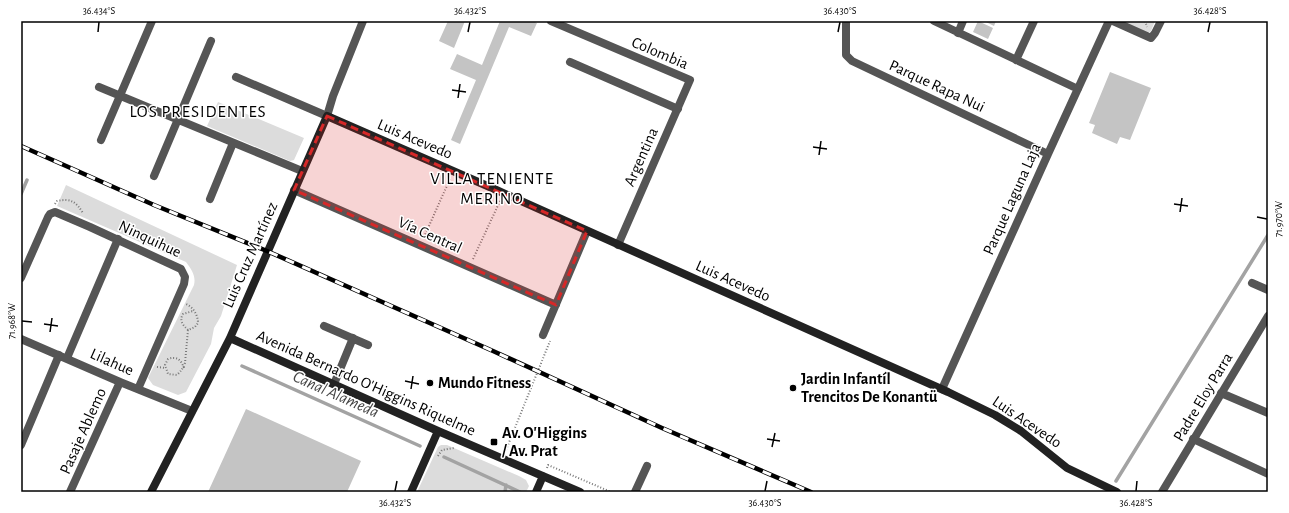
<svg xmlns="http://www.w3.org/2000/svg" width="1289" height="513" viewBox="0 0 1289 513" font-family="'Alegreya Sans',sans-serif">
  <rect width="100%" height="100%" fill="#fff"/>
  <path fill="#dcdcdc" d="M 1118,21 L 1155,21 L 1151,31 L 1148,33 Z
    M 218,102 L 304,138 L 294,160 L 290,161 L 207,126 Z
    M 66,185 L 237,265 L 221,316 L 214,328 L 211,344 L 186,392 L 178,395 L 153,385 L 148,378 L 194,285 C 196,276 192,270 186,262 L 57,206 Z
    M 441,445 L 447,445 L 519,476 L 526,480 L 529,486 L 526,492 L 417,492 L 438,447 Z"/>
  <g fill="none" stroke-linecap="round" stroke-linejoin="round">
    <path stroke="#a3a3a3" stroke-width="3.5" d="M 21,194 L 27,180
      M 242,366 L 420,446
      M 444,457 L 520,492
      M 1116,481 L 1268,235
      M 505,492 L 506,485"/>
  </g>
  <path fill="#c4c4c4" d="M 448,21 L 465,21 L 454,48 L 439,41 Z
    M 500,21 L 532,21 L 537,23 L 531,36 L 509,27 L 460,144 L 451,140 L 476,80 L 450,69 L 457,54 L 482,65 Z
    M 978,21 L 993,28 L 988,39 L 973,32 Z
    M 984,21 L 996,21 L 994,26 Z
    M 1110,72 L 1151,88 L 1130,140 L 1120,137 L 1117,144 L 1092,133 L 1095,125 L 1089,123 Z
    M 246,409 L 361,461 L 347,492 L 208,492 Z"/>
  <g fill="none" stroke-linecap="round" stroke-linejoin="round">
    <path stroke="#777" stroke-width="2" stroke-dasharray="1 2" stroke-linecap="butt" d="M 1145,21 L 1147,27
      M 55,204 L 57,201 C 71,198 76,202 83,213
      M 424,237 L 450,179
      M 473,259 L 500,201
      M 188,330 C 183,325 179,321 183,314 L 193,311
      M 157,367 L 166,368
      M 184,368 C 181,359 176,356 168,359 L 165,365 L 168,374 L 177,375 C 181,371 183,368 185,363 L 188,330 L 195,327 L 198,323 C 198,315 193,307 186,304
      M 506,450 L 550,341
      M 438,456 L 442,450 L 454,448
      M 547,468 L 548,465 L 611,492"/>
    <path stroke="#555" stroke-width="8" d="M 551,21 L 690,80 L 618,245
      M 846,21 L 846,55 L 852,61 L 1048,154
      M 934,21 L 1078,89
      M 1113,21 L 1151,38 L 1155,33 L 1161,21
      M 958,33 L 963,21
      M 1016,60 L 1034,21
      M 570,62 L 678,109
      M 236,77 L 327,116 L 333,96 L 363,21
      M 99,87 L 302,171
      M 101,140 L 152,21
      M 154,176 L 211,41
      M 294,190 L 556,305
      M 210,199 L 233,143
      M 21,278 L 48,217 L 50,214 L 55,212 L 90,227 L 181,269 L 185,277 L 184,284 L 138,389
      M 1252,283 L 1268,290
      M 324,326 L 368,345
      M 543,335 L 587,231
      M 21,339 L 120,382 L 192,411
      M 67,358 L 118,239
      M 334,384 L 353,338
      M 942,389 L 1048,154 L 1109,21
      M 1221,393 L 1268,413
      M 1193,439 L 1268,474
      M 21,445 L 59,355
      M 70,492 L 120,382
      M 635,492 L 647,466
      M 1162,492 L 1268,316"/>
    <path stroke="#222" stroke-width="8" d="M 230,338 L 438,431 L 580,492
      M 151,492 L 230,338 L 327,116 L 492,188 L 948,392 L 995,415 L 1021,431 L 1067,468 L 1117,492
      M 411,492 L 438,431
      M 536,492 L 543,476"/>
    <defs>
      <path id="rail" d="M 21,146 L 154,205 L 267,251 L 493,351 L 662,428 L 811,492"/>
    </defs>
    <use href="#rail" stroke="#000" stroke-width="4.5"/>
    <use href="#rail" stroke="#fff" stroke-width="3" stroke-dasharray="9" stroke-linecap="butt"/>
  </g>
  <path fill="#d62828" fill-opacity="0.2" stroke="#d62828" stroke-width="3" stroke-dasharray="8 5" stroke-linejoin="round" d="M 327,116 L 587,231 L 556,305 L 294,190 Z"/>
  <path fill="none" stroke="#000" stroke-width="1.5" d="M 98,32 L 99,22M 468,32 L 470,22M 838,32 L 840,22M 1208,32 L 1210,22M 452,90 L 466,92M 458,98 L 460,84M 813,147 L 827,149M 819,155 L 821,141M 1174,204 L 1188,206M 1180,212 L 1182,198M 1257,217 L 1267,219M 22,321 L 32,322M 44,324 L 58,326M 50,332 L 52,318M 405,381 L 419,384M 411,389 L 413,376M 767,439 L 780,441M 772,447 L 775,433M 395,491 L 397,481M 765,491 L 767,481M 1136,491 L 1137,481"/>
  <g fill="#000" stroke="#fff" stroke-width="1.5">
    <circle cx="430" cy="383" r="4"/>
    <circle cx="793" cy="388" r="4"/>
    <rect x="490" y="438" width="8" height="8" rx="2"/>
  </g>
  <g text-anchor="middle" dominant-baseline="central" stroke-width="3" stroke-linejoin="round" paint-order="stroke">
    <g font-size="16" fill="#000" stroke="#fff">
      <text transform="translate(660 53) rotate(23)">Colombia</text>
      <text transform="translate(937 86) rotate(25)">Parque Rapa Nui</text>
      <text transform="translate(415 139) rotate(23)">Luis Acevedo</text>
      <text transform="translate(641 157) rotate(-66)">Argentina</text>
      <text transform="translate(1012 199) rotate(-66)">Parque Laguna Laja</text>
      <text transform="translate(430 235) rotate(24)">Vía Central</text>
      <text transform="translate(150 239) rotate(25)">Ninquihue</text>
      <text transform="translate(250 255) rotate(-66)">Luis Cruz Martínez</text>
      <text transform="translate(733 281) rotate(24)">Luis Acevedo</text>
      <text transform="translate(112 362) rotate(24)">Lilahue</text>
      <text transform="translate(366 383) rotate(24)">Avenida Bernardo O'Higgins Riquelme</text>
      <text transform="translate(1203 397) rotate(-59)">Padre Eloy Parra</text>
      <text transform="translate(1027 422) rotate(34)">Luis Acevedo</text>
      <text transform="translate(83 431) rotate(-66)">Pasaje Ablemo</text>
    </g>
    <g font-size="16" font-weight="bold" fill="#000" stroke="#fff" text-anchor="start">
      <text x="801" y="379">Jardin Infantíl<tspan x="801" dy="18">Trencitos De Konantü</tspan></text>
      <text x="438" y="383">Mundo Fitness</text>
      <text x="502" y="433">Av. O'Higgins<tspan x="502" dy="18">/ Av. Prat</tspan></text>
    </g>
    <g font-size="17" letter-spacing="1" fill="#000" stroke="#fff">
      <text x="198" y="111">LOS PRESIDENTES</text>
      <text x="492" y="178">VILLA TENIENTE<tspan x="492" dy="20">MERINO</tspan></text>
    </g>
    <g font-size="17" font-style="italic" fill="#444" stroke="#fff">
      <text transform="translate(336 394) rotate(24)">Canal Alameda</text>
    </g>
  </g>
  <rect width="1289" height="513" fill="none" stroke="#ffffff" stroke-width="44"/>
  <rect x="22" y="22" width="1245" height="469" fill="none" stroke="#000" stroke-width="1.5"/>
  <g font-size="10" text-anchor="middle" fill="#000">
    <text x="99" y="14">36.434°S</text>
    <text x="470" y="14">36.432°S</text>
    <text x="840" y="14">36.430°S</text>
    <text x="1210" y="14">36.428°S</text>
    <text transform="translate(1278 219) rotate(-90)" y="4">71.970°W</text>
    <text transform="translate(11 321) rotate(-90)" y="4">71.968°W</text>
    <text x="395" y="506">36.432°S</text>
    <text x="765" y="506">36.430°S</text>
    <text x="1136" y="506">36.428°S</text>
  </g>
</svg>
